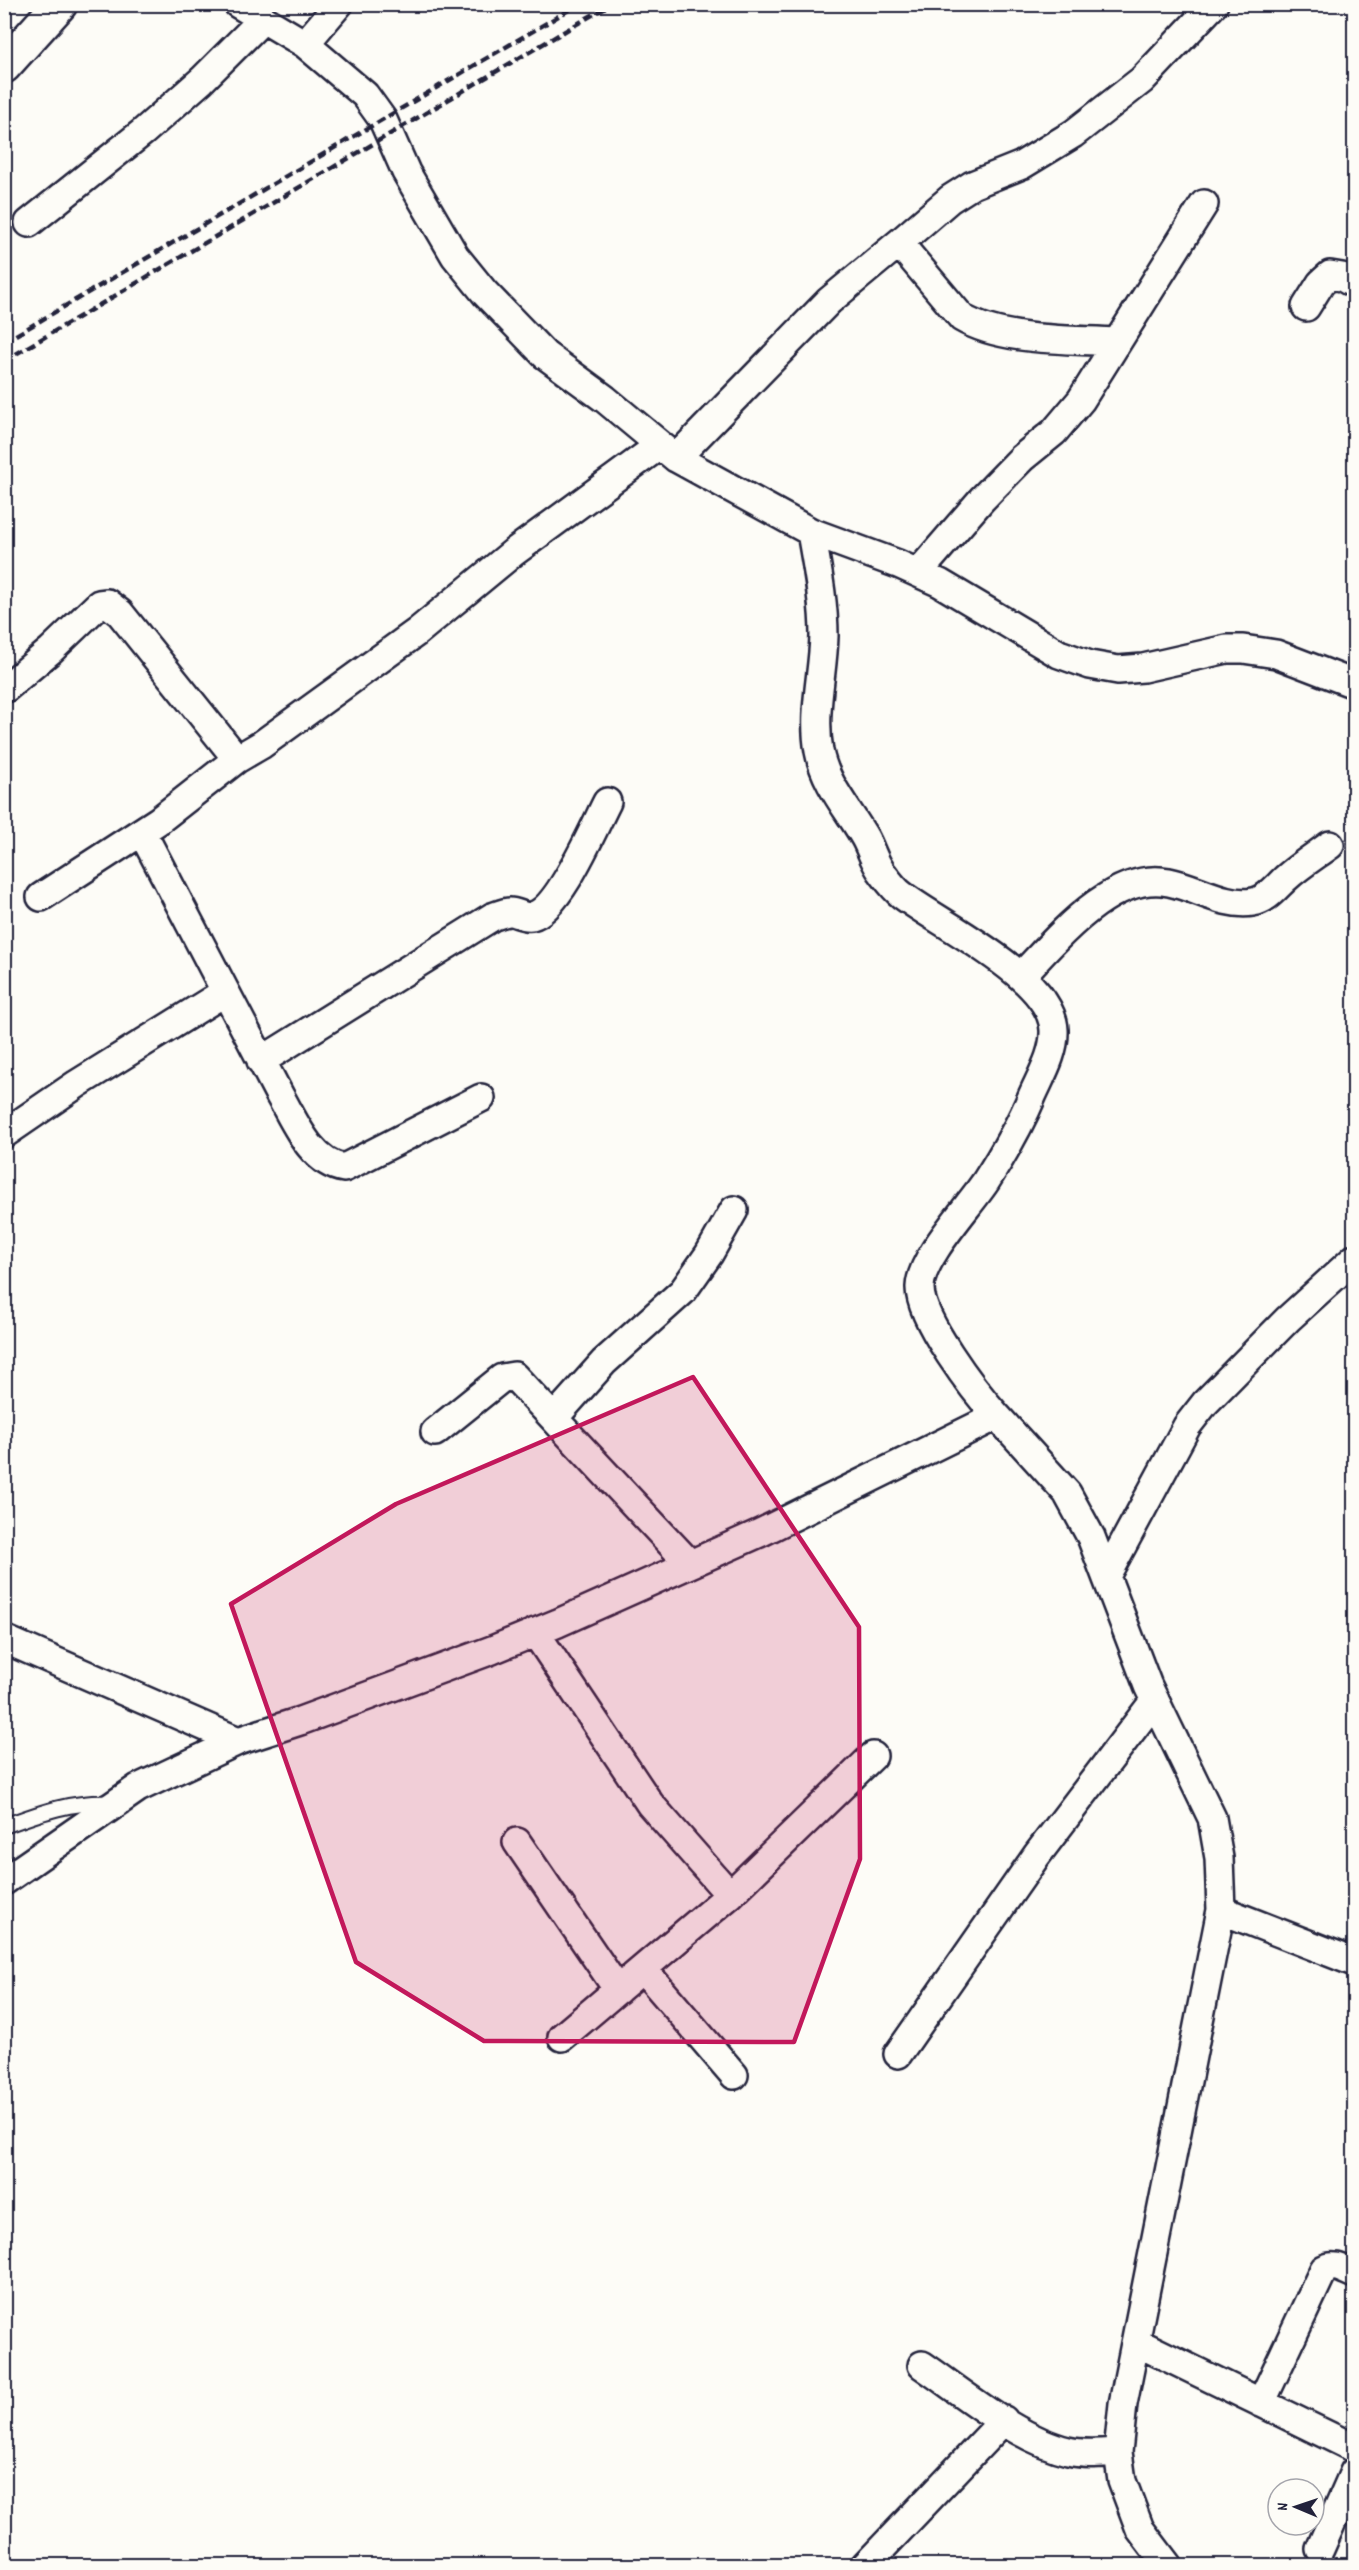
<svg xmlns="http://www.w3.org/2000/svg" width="1359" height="2570" viewBox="0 0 1359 2570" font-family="Dekko,sans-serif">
  <rect width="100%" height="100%" fill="#fdfcf7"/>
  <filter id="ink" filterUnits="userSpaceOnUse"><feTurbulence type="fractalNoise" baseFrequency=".0167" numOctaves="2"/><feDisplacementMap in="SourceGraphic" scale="12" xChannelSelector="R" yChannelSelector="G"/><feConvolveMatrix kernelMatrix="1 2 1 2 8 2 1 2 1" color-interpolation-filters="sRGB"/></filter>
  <g filter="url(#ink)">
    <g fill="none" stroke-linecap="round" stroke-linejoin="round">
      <defs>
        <path id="lane" d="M 4,1826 C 42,1812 72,1801 113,1803"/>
        <path id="street" d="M 238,4 L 305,44 L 365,95 L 383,120 L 406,172 L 455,256 L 485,293 L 545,355 L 605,399 L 676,458 L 811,532 L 898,564 L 940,583 L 1059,654 L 1090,665 L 1118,670 L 1143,668 L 1227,649 L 1243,649 L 1276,654 L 1354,684
          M 305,44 L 339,4
          M 29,223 L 143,132 L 202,80 L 263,19
          M 899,243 L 950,199 L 972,185 L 1022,165 L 1073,134 L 1142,80 L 1214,4
          M 1306,307 L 1321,283 L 1330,275 L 1342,277 L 1354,284
          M 676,458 L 829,301 L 899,243 L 962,318 C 1003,342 1070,339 1117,342
          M 918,573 L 982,499 L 1022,458 L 1054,432 L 1081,400 L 1204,204
          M 6,688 L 51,650 L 99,604 L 107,603 L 120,613 L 237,759
          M 142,832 L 280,1096 C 295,1122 311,1163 344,1168 L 481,1098
          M 41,897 L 158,821 L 237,759 L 261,745 L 417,632 L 514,552 L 660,445
          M 1021,976 C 1056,940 1112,870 1169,882 C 1196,887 1225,907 1253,902 C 1267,900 1276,887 1286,878 C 1299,866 1315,856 1330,845
          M 261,1061 L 492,917 C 498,915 504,912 510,912 C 517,912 524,918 532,916 C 559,910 594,827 607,802
          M 4,1134 L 77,1084 L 225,992
          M 997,1416 L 1067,1493 L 1091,1537 L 1148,1686 L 1212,1818 L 1219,1858 L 1221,1910 L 1123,2404 L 1118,2452 L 1122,2481 L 1140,2529 L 1168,2566
          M 554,1418 L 604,1362 L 683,1291 L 709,1254 L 734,1210
          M 435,1432 L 502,1378 L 514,1376 L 689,1563
          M 1106,1576 L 1187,1426 L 1205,1403 L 1288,1319 L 1354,1259
          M 535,1632 L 650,1804 L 730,1895 L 562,2037
          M 4,1639 L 238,1741
          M 517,1842 L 618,1990
          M 4,1881 L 138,1788 L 238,1741 L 300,1721 L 492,1650 L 558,1623 L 762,1532 L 997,1416 C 975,1392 919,1319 920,1287 C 921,1257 969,1207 986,1181 C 1004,1153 1020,1125 1033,1094 C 1042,1074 1055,1052 1054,1030 C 1052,977 941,925 902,895 C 894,889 887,879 881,871 C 874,861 871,849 865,838 C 849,810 825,784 819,751 C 812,713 823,674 824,636 C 824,601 817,567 811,532
          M 730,1895 L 873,1756
          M 1221,1910 L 1354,1962
          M 643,1969 L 734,2075
          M 898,2054 L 1037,1855 L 1155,1700
          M 1136,2342 L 1354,2448
          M 922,2365 C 963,2393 1019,2440 1068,2451 C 1084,2455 1101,2453 1118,2452
          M 1261,2403 L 1324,2269 C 1335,2263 1344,2270 1354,2274
          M 1320,2549 L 1354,2472
          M 865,2566 L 1004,2420"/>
        <path id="secondary" d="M 4,66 L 60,4"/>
      </defs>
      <use href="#lane" stroke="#22223b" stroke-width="18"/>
      <use href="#street" stroke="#22223b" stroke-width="32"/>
      <use href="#secondary" stroke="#22223b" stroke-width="38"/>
      <use href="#lane" stroke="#fdfcf7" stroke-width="14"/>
      <use href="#street" stroke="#fdfcf7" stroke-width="27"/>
      <use href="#secondary" stroke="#fdfcf7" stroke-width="33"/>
      <path stroke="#22223b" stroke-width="4.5" stroke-dasharray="9 4.5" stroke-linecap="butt" d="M 4,342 L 579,4
        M 4,361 L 611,4"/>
    </g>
  </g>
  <path fill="#c2185b" fill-opacity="0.2" stroke="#c2185b" stroke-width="4.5" stroke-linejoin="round" d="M 693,1377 L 859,1627 L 860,1859 L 794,2042 L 484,2041 L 356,1962 L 231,1604 L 396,1504 Z"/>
  <rect width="1359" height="2570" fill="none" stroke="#fdfcf7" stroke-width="24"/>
  <rect x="12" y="12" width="1335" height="2546" fill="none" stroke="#22223b" stroke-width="2" filter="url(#ink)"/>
  <g transform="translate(1296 2507) rotate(272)"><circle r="28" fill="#fdfcf7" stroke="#a5a5ac" stroke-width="1.5"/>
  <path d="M0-4.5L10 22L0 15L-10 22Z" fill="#22223b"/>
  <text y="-9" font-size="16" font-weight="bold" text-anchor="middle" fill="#22223b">N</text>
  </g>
</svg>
